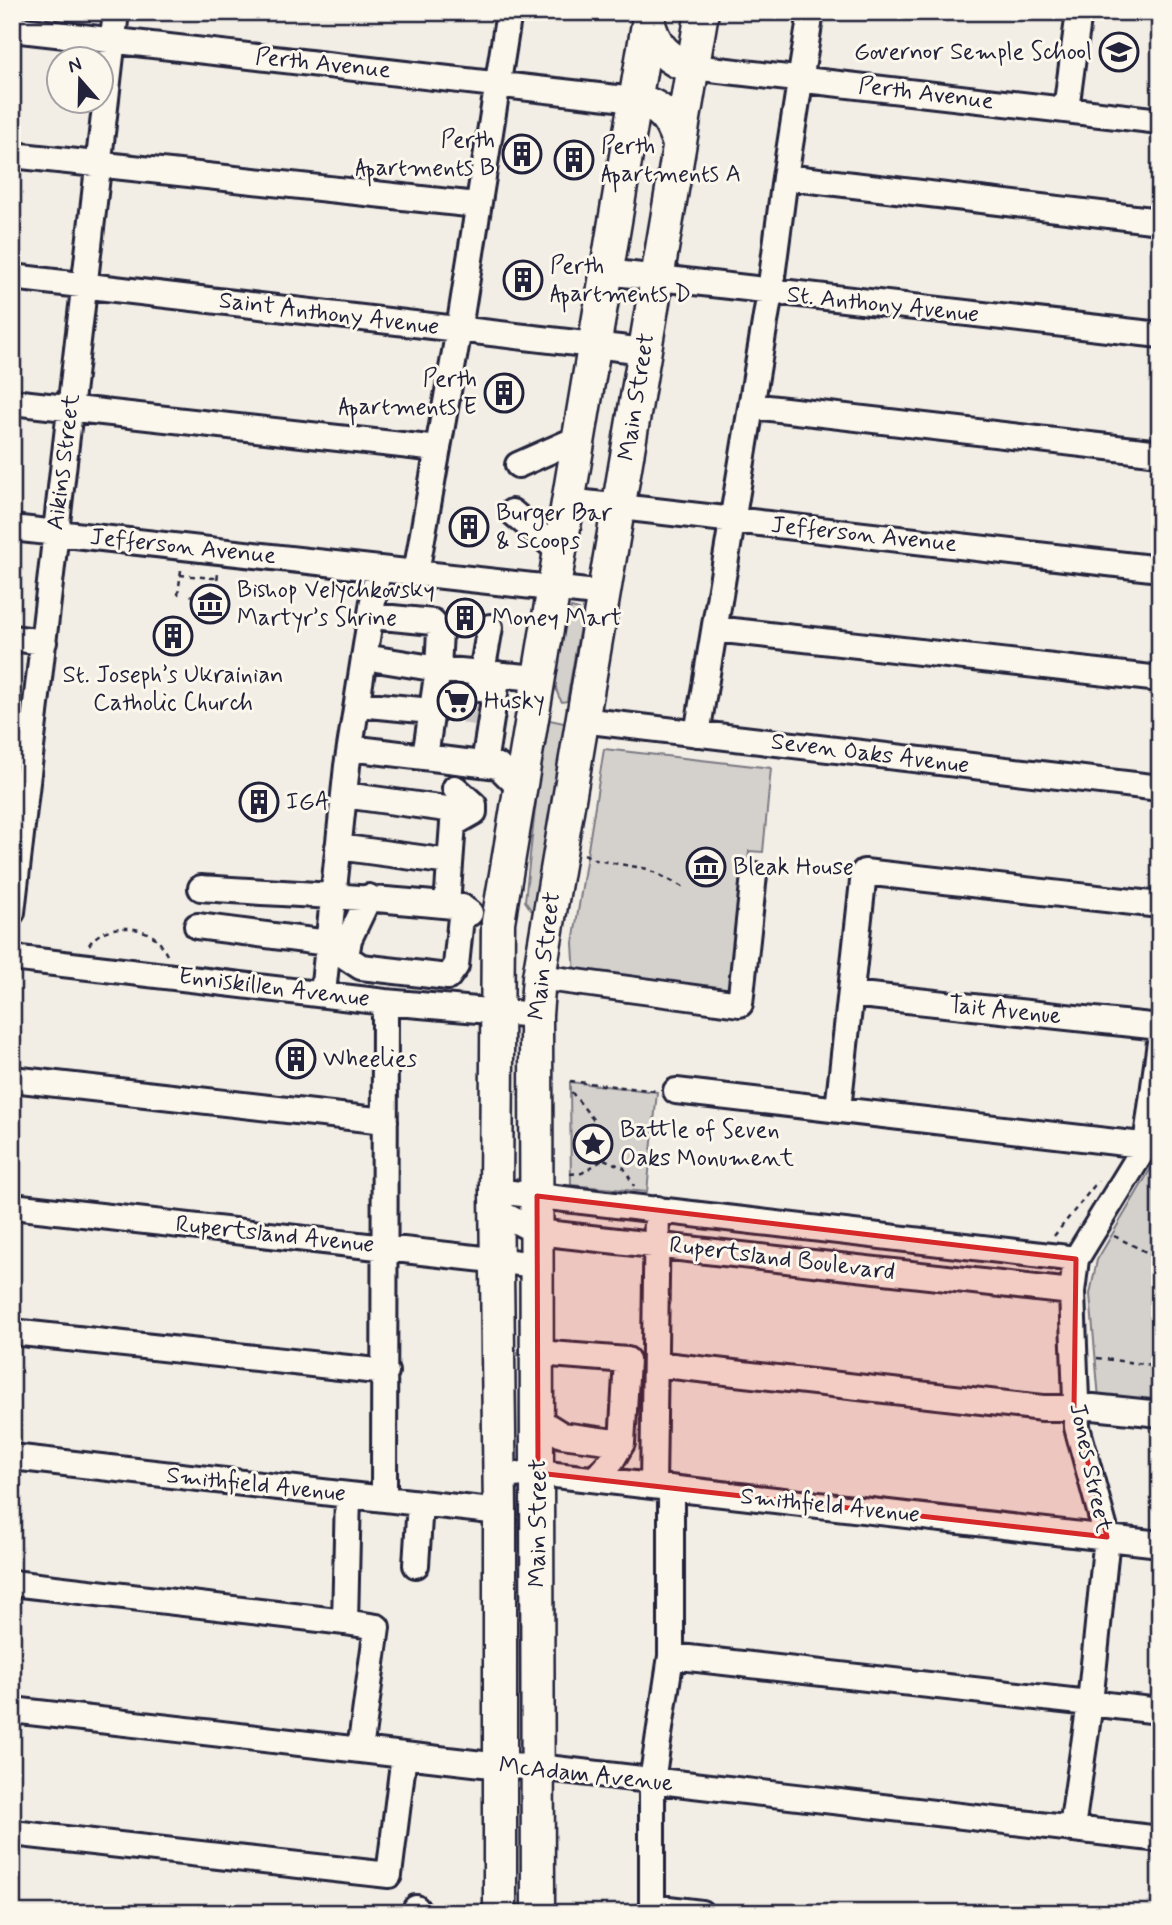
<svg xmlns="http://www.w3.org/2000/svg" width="1172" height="1925" viewBox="0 0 1172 1925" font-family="Mynerve,sans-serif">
  <rect width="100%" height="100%" fill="#f2eee5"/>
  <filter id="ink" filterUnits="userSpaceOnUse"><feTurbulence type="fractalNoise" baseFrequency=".0143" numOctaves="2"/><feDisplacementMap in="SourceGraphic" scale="14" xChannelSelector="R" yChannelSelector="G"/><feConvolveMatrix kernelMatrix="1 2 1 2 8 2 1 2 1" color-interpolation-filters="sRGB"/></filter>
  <g filter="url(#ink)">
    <path fill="#d4d1cc" stroke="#7b7a84" stroke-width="2" d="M 571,608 L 579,610 L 581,621 L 568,695 L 567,701 L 562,702 C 546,681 561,639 565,614 Z
      M 545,719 L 564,723 L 564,742 L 538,912 L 531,910 L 525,901 Z
      M 604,749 L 771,768 L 763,852 L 749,851 L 741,973 L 732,989 L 723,994 L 575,978 L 573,943 Z
      M 570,1082 L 657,1092 L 647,1192 L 571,1185 Z
      M 1156,1160 L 1160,1161 L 1160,1406 L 1099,1399 L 1090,1294 L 1097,1260 Z"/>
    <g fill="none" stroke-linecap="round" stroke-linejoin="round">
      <path stroke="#c8c5c3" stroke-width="24" stroke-dasharray="24 12" stroke-linecap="butt" d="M 474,725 L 479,691"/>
      <defs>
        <path id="minor" d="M 12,29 L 634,100
          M 693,67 L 1160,121
          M 1066,110 L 1079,12
          M 12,155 L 477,205
          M 785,177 L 1160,221
          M 606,272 L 1160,335
          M 12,277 L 645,351
          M 12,402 L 438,449
          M 752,406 L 1160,453
          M 518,465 L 579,438
          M 568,501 L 1160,569
          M 512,512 L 559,551
          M 12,528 L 605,594
          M 416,573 L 459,329 L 509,12
          M 372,616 L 433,622 L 440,631 L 438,669 L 425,757
          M 715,629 L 1160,679
          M 12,638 L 44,642
          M 364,657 L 438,669 L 538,678
          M 479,689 L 490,627
          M 358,704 L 431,711
          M 581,720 L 1160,788
          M 697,734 L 770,292 L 785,177 L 811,12
          M 350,748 L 498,766 L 520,788
          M 484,764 L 498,674
          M 344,795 L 454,810 L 447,905
          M 453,824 L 474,812 L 474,805 L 455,788
          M 338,847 L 450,862
          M 201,888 C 289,894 375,897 462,907 L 470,913
          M 369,897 L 349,939 L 346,957 L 361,967 L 448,977 L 456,966 L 462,907
          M 12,912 L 116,12
          M 197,926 L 328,943
          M 12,958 L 385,1002 L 536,1015
          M 539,977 L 740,1004 L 754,875
          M 323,993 L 347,766 L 378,569
          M 851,994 L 1160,1027
          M 12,1079 L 385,1121
          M 676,1091 L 1159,1147
          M 838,1109 L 864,872 L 1160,905
          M 496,1191 L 1076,1259
          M 12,1206 L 537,1265
          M 497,1211 L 537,1232 L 1072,1292
          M 12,1332 L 386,1372
          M 538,1353 L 627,1360 L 622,1443 L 612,1460 L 595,1479
          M 655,1364 L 1043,1408 L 1093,1407 L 1160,1414
          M 538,1420 L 562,1435 L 622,1443
          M 12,1457 L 500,1512
          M 500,1476 L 538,1473 L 1160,1544
          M 653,1486 L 657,1209
          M 348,1495 L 345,1622 L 377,1627 L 360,1750
          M 384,1499 L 385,1002
          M 416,1565 L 420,1503
          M 12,1583 L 345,1622
          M 671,1656 L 1160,1711
          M 12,1710 L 500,1766 L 538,1767 L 1160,1839
          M 1072,1828 L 1090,1703 L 1107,1537 L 1077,1427 L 1072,1292 L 1076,1259 L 1146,1145 L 1160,1042
          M 12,1833 L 389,1875 L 404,1755
          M 652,1907 L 701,1913
          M 416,1913 L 416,1908
          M 652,1913 L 652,1781 L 671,1656 L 671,1488"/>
        <path id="major" d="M 648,20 C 654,46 667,61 693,67
          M 634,100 C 662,105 670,118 679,144
          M 500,1913 L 500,1512 L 496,1191 L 498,922 L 650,12
          M 538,1913 L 536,1015 L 539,977 L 702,12"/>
      </defs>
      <use href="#minor" stroke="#22223b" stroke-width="30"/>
      <use href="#major" stroke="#22223b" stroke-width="37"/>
      <path stroke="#22223b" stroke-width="2.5" stroke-dasharray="5 5" stroke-linecap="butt" d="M 180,575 L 214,578 L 212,597 L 187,595
        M 178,595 L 181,570
        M 215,599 L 218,573
        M 584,854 L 596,860 L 648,869 L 685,888
        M 89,945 C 101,925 135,923 154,937 C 160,941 163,948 167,955
        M 570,1081 L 657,1091
        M 604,1159 L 624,1168 L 634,1186
        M 570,1174 L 582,1173 L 604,1159 L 599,1127 L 570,1090
        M 1054,1236 L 1098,1181
        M 1114,1236 L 1160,1259
        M 1097,1358 L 1160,1366"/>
      <use href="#minor" stroke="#fbf7ec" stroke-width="24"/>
      <use href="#major" stroke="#fbf7ec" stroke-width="32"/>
    </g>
  </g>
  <path fill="#d62828" fill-opacity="0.2" stroke="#d62828" stroke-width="5" stroke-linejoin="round" d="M 537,1196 L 1076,1259 L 1074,1408 L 1107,1537 L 538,1473 Z"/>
  <defs>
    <symbol id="school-ring" viewBox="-11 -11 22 22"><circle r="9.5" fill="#fbf7ec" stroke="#22223b" stroke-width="1.5"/><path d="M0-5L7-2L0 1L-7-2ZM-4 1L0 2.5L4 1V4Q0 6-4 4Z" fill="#22223b"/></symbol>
    <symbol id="building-ring" viewBox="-11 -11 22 22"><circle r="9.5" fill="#fbf7ec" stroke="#22223b" stroke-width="1.5"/><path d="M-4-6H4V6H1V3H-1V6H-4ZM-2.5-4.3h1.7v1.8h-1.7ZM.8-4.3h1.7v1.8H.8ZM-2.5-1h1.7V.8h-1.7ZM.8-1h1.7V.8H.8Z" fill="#22223b"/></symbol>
    <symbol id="museum-ring" viewBox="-11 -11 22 22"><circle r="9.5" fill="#fbf7ec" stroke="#22223b" stroke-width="1.5"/><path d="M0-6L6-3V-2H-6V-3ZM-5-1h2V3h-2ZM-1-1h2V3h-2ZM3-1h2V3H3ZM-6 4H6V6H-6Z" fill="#22223b"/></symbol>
    <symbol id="supermarket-ring" viewBox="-11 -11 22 22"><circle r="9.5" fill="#fbf7ec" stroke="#22223b" stroke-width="1.5"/><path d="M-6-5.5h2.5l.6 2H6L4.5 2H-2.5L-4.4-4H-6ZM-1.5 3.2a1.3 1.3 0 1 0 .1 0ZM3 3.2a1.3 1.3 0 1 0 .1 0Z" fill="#22223b"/></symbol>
    <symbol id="sight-ring" viewBox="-11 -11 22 22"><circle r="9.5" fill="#fbf7ec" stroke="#22223b" stroke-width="1.5"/><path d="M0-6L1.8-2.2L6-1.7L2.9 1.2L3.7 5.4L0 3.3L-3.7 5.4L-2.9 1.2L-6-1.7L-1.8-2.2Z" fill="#22223b"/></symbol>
  </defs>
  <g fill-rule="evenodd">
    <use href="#school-ring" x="1097" y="30" width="44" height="44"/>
    <use href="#building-ring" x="500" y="132" width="44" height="44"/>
    <use href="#building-ring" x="552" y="138" width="44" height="44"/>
    <use href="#building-ring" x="501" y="258" width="44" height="44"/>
    <use href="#building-ring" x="482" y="371" width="44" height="44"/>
    <use href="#building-ring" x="447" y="505" width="44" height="44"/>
    <use href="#museum-ring" x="188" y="582" width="44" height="44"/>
    <use href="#building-ring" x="443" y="596" width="44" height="44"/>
    <use href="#building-ring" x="151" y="614" width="44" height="44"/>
    <use href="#supermarket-ring" x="435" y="679" width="44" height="44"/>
    <use href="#building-ring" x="237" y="780" width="44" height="44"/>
    <use href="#museum-ring" x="684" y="845" width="44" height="44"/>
    <use href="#building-ring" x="274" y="1037" width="44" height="44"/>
    <use href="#sight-ring" x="571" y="1122" width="44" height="44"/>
  </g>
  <g text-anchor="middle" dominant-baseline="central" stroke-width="6" stroke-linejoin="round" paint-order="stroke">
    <g font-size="24" fill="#22223b" stroke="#fbf7ec" text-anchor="start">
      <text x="1092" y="52" text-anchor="end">Governor Semple School</text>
      <text x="495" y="140" text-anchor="end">Perth<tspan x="495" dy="28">Apartments B</tspan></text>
      <text x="601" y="146">Perth<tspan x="601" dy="28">Apartments A</tspan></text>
      <text x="550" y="266">Perth<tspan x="550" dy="28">Apartments D</tspan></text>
      <text x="477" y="379" text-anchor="end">Perth<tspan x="477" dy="28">Apartments E</tspan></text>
      <text x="496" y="513">Burger Bar<tspan x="496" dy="28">&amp; Scoops</tspan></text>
      <text x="237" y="590">Bishop Velychkovsky<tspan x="237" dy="28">Martyr’s Shrine</tspan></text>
      <text x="492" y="618">Money Mart</text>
      <text x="173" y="675" text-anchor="middle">St. Joseph’s Ukrainian<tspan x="173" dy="28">Catholic Church</tspan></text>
      <text x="484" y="701">Husky</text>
      <text x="286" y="802">IGA</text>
      <text x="733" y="867">Bleak House</text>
      <text x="323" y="1059">Wheelies</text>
      <text x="620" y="1130">Battle of Seven<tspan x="620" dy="28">Oaks Monument</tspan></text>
    </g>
    <g font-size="24" fill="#22223b" stroke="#fbf7ec">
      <text transform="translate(323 64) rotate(6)">Perth Avenue</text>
      <text transform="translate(926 94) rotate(7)">Perth Avenue</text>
      <text transform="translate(883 305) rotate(6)">St. Anthony Avenue</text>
      <text transform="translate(329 314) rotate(7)">Saint Anthony Avenue</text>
      <text transform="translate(637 397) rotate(-81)">Main Street</text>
      <text transform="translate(64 462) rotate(-83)">Aikins Street</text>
      <text transform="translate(864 535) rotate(6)">Jefferson Avenue</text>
      <text transform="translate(183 547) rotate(6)">Jefferson Avenue</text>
      <text transform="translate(870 754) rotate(7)">Seven Oaks Avenue</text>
      <text transform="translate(545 956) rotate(-83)">Main Street</text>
      <text transform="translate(274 988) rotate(7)">Enniskillen Avenue</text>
      <text transform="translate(1005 1011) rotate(6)">Tait Avenue</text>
      <text transform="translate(275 1235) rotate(6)">Rupertsland Avenue</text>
      <text transform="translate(782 1259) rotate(7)">Rupertsland Boulevard</text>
      <text transform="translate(1090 1468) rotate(78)">Jones Street</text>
      <text transform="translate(256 1485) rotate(6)">Smithfield Avenue</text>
      <text transform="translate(830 1506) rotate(6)">Smithfield Avenue</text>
      <text transform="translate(538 1523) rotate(-90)">Main Street</text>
      <text transform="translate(586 1775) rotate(6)">McAdam Avenue</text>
    </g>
  </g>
  <rect width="1172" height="1925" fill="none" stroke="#fbf7ec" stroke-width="42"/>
  <rect x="21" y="21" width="1130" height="1883" fill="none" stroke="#22223b" stroke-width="2.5" filter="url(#ink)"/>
  <g transform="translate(80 80) rotate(340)"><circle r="33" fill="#fbf7ec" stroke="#a4a2a5" stroke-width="2"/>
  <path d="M0-5L12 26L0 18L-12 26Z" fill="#22223b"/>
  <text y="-10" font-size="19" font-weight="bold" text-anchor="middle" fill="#22223b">N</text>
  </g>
</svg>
